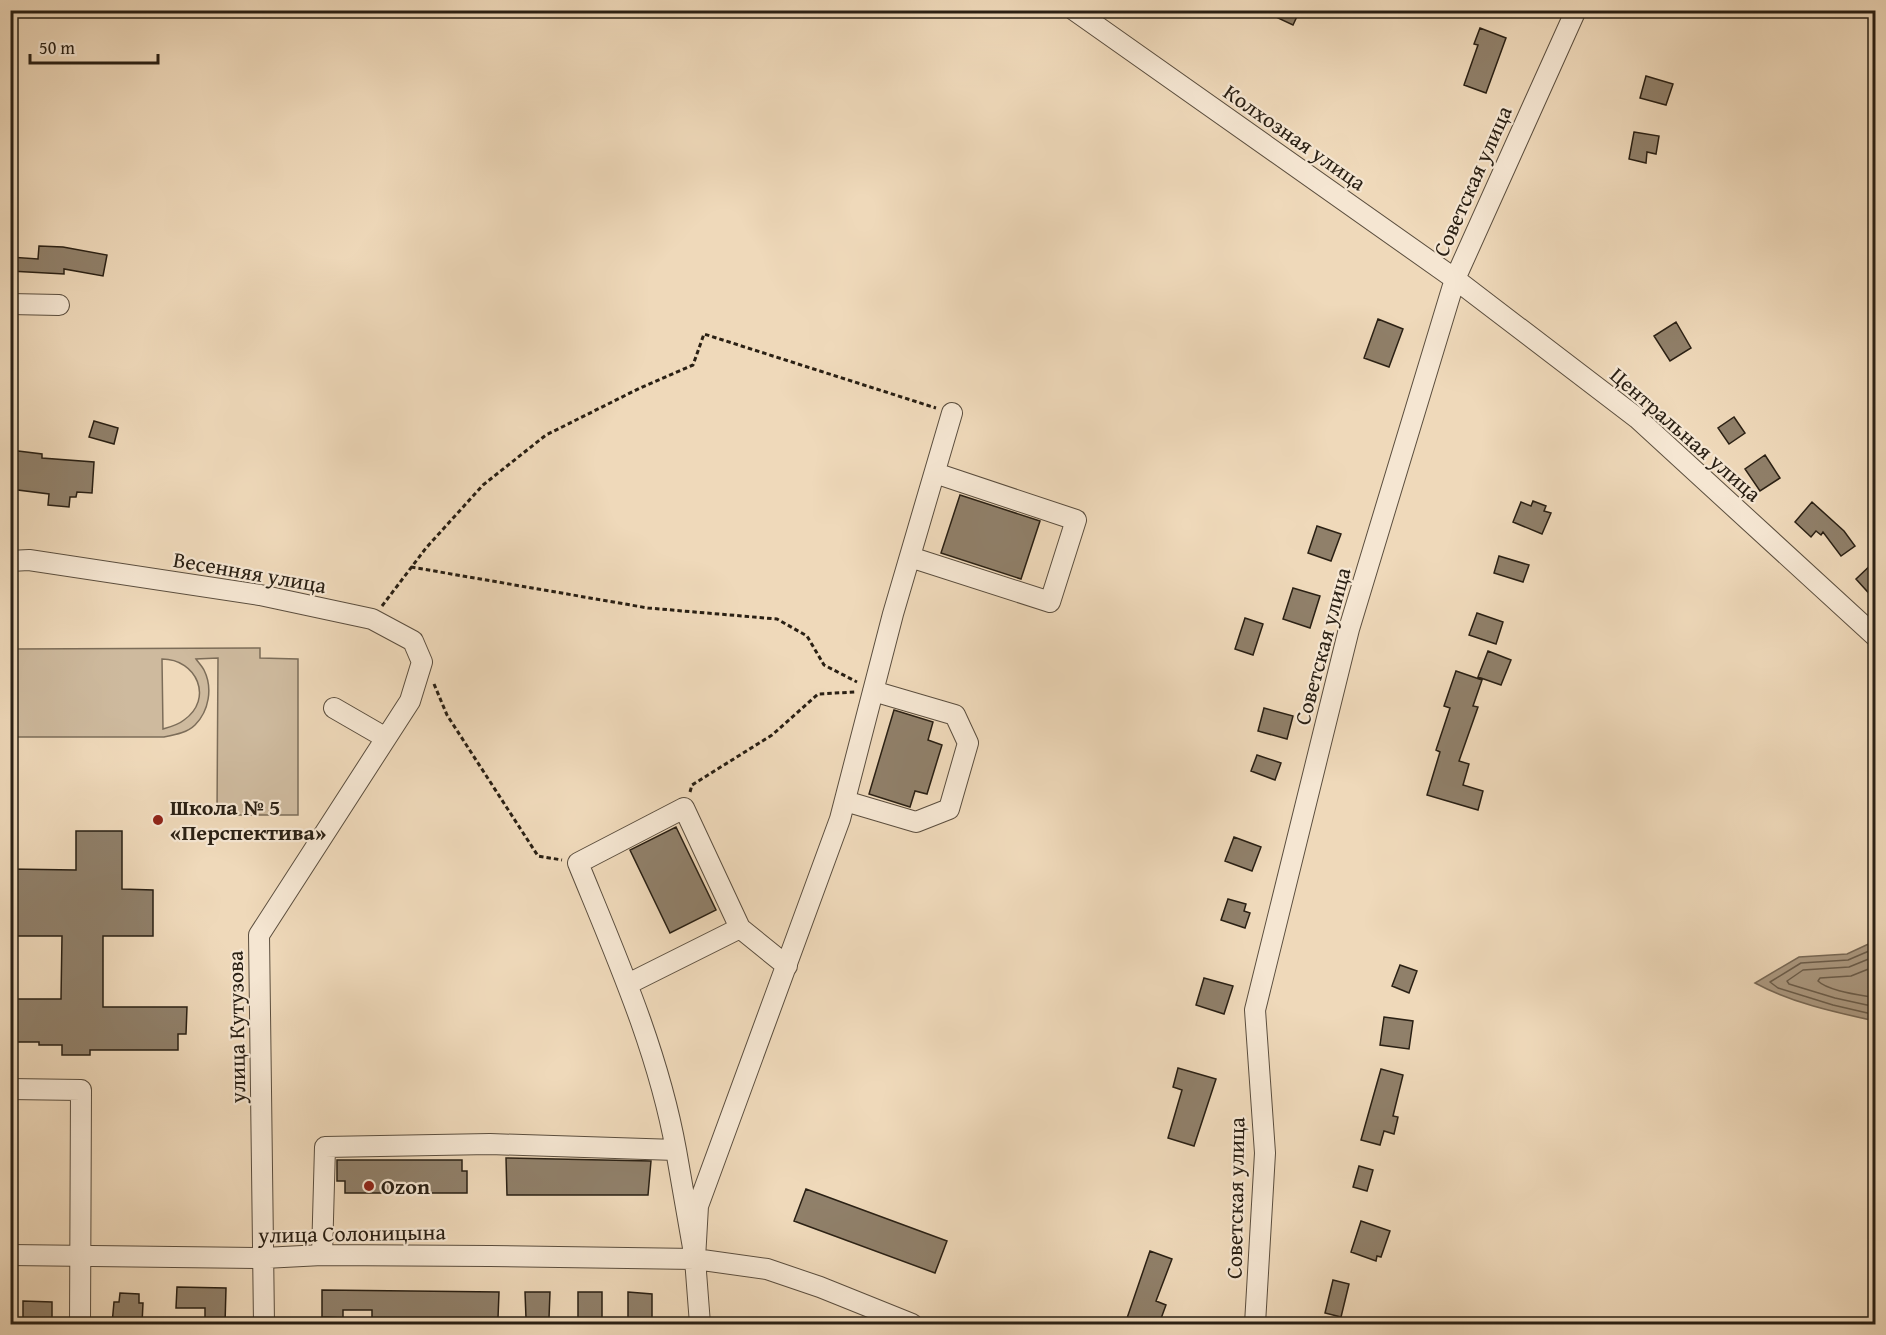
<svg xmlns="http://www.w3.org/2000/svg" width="1886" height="1335" viewBox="0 0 1886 1335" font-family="'Gentium Book Plus',serif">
  <rect width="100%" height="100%" fill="#efd9ba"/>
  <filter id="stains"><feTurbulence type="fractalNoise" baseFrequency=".00333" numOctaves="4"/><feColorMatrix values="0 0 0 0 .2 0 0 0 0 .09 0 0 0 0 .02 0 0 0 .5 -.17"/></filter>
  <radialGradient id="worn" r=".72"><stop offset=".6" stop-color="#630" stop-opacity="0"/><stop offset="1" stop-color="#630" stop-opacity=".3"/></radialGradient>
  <path fill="#ceba9e" stroke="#7c6d59" stroke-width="1.5" fill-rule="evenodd" d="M 260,648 L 260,658 L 298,659 L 298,815 L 217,815 L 218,658 L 196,659 C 198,662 202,666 204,670 C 213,688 209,711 195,725 C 187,733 174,735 164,737 L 11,737 L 11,649 ZM 162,659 C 197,659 214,699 184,720 C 178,725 170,727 163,729 Z"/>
  <path fill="#ac9a82" stroke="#786956" stroke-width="1.5" d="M 1875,941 L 1875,1021 C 1834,1012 1792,1003 1755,983 L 1799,957 L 1847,954 Z"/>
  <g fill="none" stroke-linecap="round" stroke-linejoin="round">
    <path stroke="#6b5d4b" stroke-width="1.5" d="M 1876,948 L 1848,960 L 1801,963 L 1770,982 L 1778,988 L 1833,1005 L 1876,1015
      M 1876,956 L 1849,967 L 1803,970 L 1787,981 L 1789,984 L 1835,998 L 1876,1007
      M 1876,966 L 1851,976 L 1820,978 L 1818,981 C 1828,991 1861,995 1876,998"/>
  </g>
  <path fill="#90806a" stroke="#2a2014" stroke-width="1.5" d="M 1261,10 L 1300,10 L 1293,25 Z
    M 1480,28 L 1506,38 L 1486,93 L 1464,85 L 1478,45 L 1474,44 Z
    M 1646,76 L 1673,84 L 1666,105 L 1640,98 Z
    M 1634,132 L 1659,136 L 1656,154 L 1647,152 L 1646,163 L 1629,159 Z
    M 39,246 L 63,247 L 107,255 L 103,276 L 64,269 L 64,274 L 10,271 L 10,257 L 38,259 Z
    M 1378,319 L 1403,329 L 1389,367 L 1364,358 Z
    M 1676,322 L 1691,348 L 1670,361 L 1654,336 Z
    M 1734,417 L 1745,433 L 1729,444 L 1718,428 Z
    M 94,421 L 118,428 L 114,444 L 89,437 Z
    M 10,450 L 42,454 L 42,458 L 94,462 L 92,493 L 77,492 L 76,497 L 70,497 L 69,507 L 48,505 L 49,494 L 10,489 Z
    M 1765,455 L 1780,478 L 1760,491 L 1745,469 Z
    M 960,495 L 1040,521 L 1021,579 L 941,553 Z
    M 1533,501 L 1546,506 L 1544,511 L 1551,513 L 1542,534 L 1513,522 L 1521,502 L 1531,506 Z
    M 1812,502 L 1844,531 L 1855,546 L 1841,556 L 1823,532 L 1821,535 L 1816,531 L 1811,537 L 1795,522 Z
    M 1317,526 L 1341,534 L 1331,561 L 1308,553 Z
    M 1499,556 L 1529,565 L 1523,582 L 1494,573 Z
    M 1875,561 L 1875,600 L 1856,579 Z
    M 1293,588 L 1320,596 L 1310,628 L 1283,619 Z
    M 1477,613 L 1503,622 L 1496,644 L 1469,635 Z
    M 1245,618 L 1263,624 L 1253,655 L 1235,649 Z
    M 1488,651 L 1511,660 L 1501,685 L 1478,677 Z
    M 1456,671 L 1482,680 L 1473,706 L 1478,707 L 1459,761 L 1469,764 L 1463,785 L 1483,791 L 1478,810 L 1427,795 L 1440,752 L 1436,750 L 1450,708 L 1444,706 Z
    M 1264,708 L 1293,716 L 1287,739 L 1258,731 Z
    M 894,710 L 933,722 L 928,740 L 942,745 L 927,794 L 915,791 L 910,807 L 869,794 Z
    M 1257,755 L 1281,763 L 1275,780 L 1251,771 Z
    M 676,827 L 716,910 L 670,933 L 630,850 Z
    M 76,831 L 122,831 L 122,889 L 153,890 L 153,936 L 103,936 L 103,1007 L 187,1007 L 186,1034 L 178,1034 L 178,1050 L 90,1050 L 90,1055 L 62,1055 L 62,1045 L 39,1045 L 39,1042 L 10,1042 L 10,999 L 61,999 L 62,936 L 10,936 L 10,869 L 76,870 Z
    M 1234,837 L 1261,847 L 1252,871 L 1225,861 Z
    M 1228,899 L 1246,904 L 1244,911 L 1250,913 L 1245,928 L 1221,920 Z
    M 1400,965 L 1417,971 L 1409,993 L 1392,986 Z
    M 1204,978 L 1233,986 L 1224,1014 L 1196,1005 Z
    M 1384,1017 L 1413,1021 L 1409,1049 L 1380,1045 Z
    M 1178,1068 L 1216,1079 L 1194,1146 L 1168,1138 L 1182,1090 L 1173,1087 Z
    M 1381,1069 L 1403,1075 L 1393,1116 L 1398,1117 L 1394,1134 L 1384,1131 L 1380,1145 L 1361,1140 Z
    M 506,1158 L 651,1161 L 648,1195 L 507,1195 Z
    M 337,1160 L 462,1160 L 462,1171 L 467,1171 L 467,1193 L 345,1193 L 345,1181 L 337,1181 Z
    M 1359,1166 L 1373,1170 L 1367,1191 L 1353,1187 Z
    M 806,1189 L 947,1241 L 935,1273 L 794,1221 Z
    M 1361,1221 L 1390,1231 L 1381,1257 L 1377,1256 L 1376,1261 L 1351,1252 Z
    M 1150,1251 L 1172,1259 L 1156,1301 L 1166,1305 L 1159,1324 L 1125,1324 Z
    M 1333,1280 L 1349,1284 L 1341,1317 L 1325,1313 Z
    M 177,1287 L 226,1288 L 225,1324 L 205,1324 L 205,1308 L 176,1308 Z
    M 322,1290 L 499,1292 L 498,1318 L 372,1318 L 372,1310 L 343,1310 L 343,1318 L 322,1317 Z
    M 525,1292 L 550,1292 L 549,1318 L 526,1318 Z
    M 578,1292 L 602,1292 L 602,1319 L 578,1319 Z
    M 628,1292 L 652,1294 L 652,1318 L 628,1319 Z
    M 120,1293 L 139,1294 L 139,1303 L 143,1303 L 142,1324 L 112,1324 L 114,1302 L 119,1302 Z
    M 23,1301 L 52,1302 L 52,1324 L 23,1324 Z"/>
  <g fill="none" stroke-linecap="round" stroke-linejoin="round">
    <defs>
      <path id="minor" d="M 1074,10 L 1455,279 L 1637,418 L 1876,637
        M 10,304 L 59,305
        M 910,557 L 1050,602 L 1076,520 L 935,473
        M 10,561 L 29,560 L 260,595 L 372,619 L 413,641 L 422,662 L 410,701 L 259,935 L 264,1324
        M 334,708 L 386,738
        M 845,801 L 916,822 L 949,809 L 968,743 L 955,715 L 873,691
        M 740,928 L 787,966
        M 628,984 L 740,928 L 684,808 L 578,863 C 616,956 658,1050 676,1150
        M 10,1089 L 81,1090 L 80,1324
        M 10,1255 L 264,1258 L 322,1255 L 490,1256 L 695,1259 L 767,1269 L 820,1287 L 912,1324
        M 322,1255 L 325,1147 L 490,1144 L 676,1150 L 695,1259 L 700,1324
        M 695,1259 L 698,1206 L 840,819 L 893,614 L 952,413
        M 1255,1324 L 1265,1153 L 1255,1010 L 1349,629 L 1455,279 L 1576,10"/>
    </defs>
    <use href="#minor" stroke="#5b4e3e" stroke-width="22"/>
    <path stroke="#2a2014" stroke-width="3" stroke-dasharray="4.5 3" stroke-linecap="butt" d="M 411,567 L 648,608 L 777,619 L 807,636 L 824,665 L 857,682
      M 382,606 L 426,548 L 483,485 L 546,435 L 640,388 L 693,365 L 704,334 L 936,408
      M 434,684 L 447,715 L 538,856 L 562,860
      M 690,792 L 692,785 L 772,735 L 818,694 L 855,692"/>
    <use href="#minor" stroke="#f5e6d2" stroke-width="20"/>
  </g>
  <g fill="#8f2418" stroke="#f5e6d2" stroke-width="2">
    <circle cx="158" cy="820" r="6"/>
    <circle cx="369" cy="1186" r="6"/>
  </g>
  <g text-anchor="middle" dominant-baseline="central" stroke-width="4.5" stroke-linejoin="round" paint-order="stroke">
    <g font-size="22" fill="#2a2014" stroke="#f5e6d2">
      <text transform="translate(1295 137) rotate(35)">Колхозная улица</text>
      <text transform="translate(1472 181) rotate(-66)">Советская улица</text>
      <text transform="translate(1686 434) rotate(41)">Центральная улица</text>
      <text transform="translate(250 572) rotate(10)">Весенняя улица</text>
      <text transform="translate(1322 646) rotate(-75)">Советская улица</text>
      <text transform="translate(236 1027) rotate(-91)">улица Кутузова</text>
      <text transform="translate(1235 1198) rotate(-89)">Советская улица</text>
      <text transform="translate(352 1233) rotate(-1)">улица Солоницына</text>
    </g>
    <g font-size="22" font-weight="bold" fill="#2a2014" stroke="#f5e6d2" text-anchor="start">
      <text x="170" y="807">Школа № 5<tspan x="170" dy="25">«Перспектива»</tspan></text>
      <text x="381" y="1186">Ozon</text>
    </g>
  </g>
  <rect width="1886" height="1335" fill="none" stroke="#efd9ba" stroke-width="36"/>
  <rect x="12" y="12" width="1862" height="1311" fill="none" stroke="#2a2014" stroke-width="3"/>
  <rect x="18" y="18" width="1850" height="1299" fill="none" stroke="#2a2014" stroke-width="1.5"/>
  <path d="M30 54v9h128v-9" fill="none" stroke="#2a2014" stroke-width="3"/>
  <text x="39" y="54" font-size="18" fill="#2a2014" stroke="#f5e6d2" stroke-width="4.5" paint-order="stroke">50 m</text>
  <rect width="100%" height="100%" filter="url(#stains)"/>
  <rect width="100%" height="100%" fill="url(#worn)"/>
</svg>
